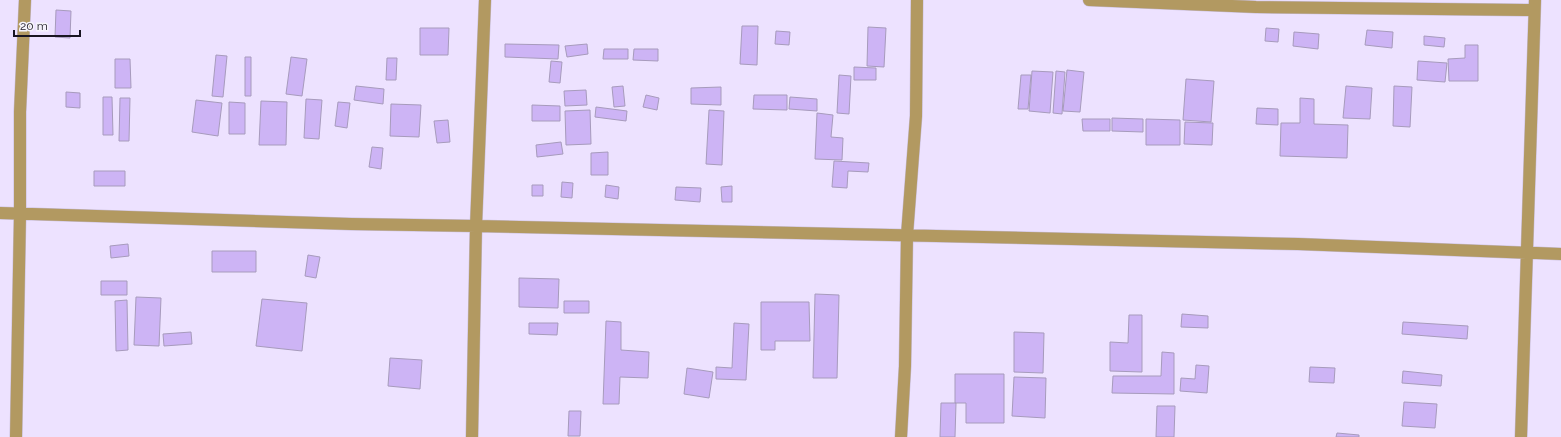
<svg xmlns="http://www.w3.org/2000/svg" width="1561" height="437" viewBox="0 0 1561 437" font-family="Raleway,sans-serif">
  <rect width="100%" height="100%" fill="#ede2ff"/>
  <path fill="#cdb4f5" stroke="#a79bbc" d="M 56,10 L 71,11 L 70,38 L 55,37 Z
    M 742,26 L 758,26 L 757,65 L 740,64 Z
    M 868,27 L 886,28 L 884,67 L 867,66 Z
    M 420,28 L 449,28 L 448,55 L 420,55 Z
    M 1266,28 L 1279,29 L 1278,42 L 1265,41 Z
    M 1367,30 L 1393,32 L 1392,48 L 1365,45 Z
    M 776,31 L 790,32 L 789,45 L 775,44 Z
    M 1294,32 L 1319,34 L 1318,49 L 1293,46 Z
    M 1424,36 L 1445,38 L 1444,47 L 1424,45 Z
    M 505,44 L 559,45 L 558,59 L 505,57 Z
    M 587,44 L 588,54 L 567,57 L 565,46 Z
    M 1465,45 L 1478,45 L 1478,81 L 1449,81 L 1448,59 L 1465,58 Z
    M 604,49 L 628,49 L 628,59 L 603,59 Z
    M 634,49 L 658,49 L 658,61 L 633,60 Z
    M 216,55 L 227,56 L 223,97 L 212,96 Z
    M 245,57 L 251,57 L 251,96 L 245,96 Z
    M 291,57 L 307,59 L 302,96 L 286,94 Z
    M 387,58 L 397,58 L 396,80 L 386,80 Z
    M 115,59 L 130,59 L 131,88 L 115,88 Z
    M 551,61 L 562,62 L 560,83 L 549,82 Z
    M 1418,61 L 1447,63 L 1445,82 L 1417,80 Z
    M 854,67 L 876,68 L 876,80 L 854,80 Z
    M 1067,70 L 1084,72 L 1080,112 L 1063,111 Z
    M 1032,71 L 1053,72 L 1050,113 L 1029,111 Z
    M 1056,71 L 1065,72 L 1062,114 L 1053,113 Z
    M 839,75 L 851,76 L 849,114 L 837,113 Z
    M 1021,75 L 1031,75 L 1028,109 L 1018,109 Z
    M 1186,79 L 1214,81 L 1211,122 L 1183,120 Z
    M 356,86 L 384,89 L 383,104 L 354,100 Z
    M 623,86 L 625,106 L 614,107 L 612,87 Z
    M 1346,86 L 1372,88 L 1370,119 L 1343,118 Z
    M 1394,86 L 1412,87 L 1410,127 L 1393,126 Z
    M 721,87 L 721,105 L 691,104 L 691,88 Z
    M 586,90 L 587,105 L 565,106 L 564,91 Z
    M 66,92 L 80,93 L 80,108 L 66,107 Z
    M 646,95 L 659,98 L 657,110 L 643,107 Z
    M 754,95 L 787,95 L 787,110 L 753,109 Z
    M 103,97 L 112,97 L 113,135 L 103,135 Z
    M 790,97 L 817,99 L 817,111 L 789,109 Z
    M 120,98 L 130,98 L 129,141 L 119,141 Z
    M 1300,98 L 1314,99 L 1314,124 L 1348,125 L 1347,158 L 1280,156 L 1281,123 L 1300,123 Z
    M 306,99 L 322,100 L 319,139 L 304,138 Z
    M 196,100 L 222,103 L 218,136 L 192,132 Z
    M 261,101 L 287,102 L 286,145 L 259,145 Z
    M 229,102 L 245,103 L 245,134 L 229,134 Z
    M 338,102 L 350,103 L 347,128 L 335,126 Z
    M 391,104 L 421,105 L 419,137 L 390,136 Z
    M 532,105 L 560,106 L 560,121 L 532,121 Z
    M 596,107 L 627,111 L 626,121 L 595,117 Z
    M 1257,108 L 1278,109 L 1278,125 L 1256,124 Z
    M 590,110 L 591,144 L 566,145 L 565,111 Z
    M 709,110 L 724,111 L 722,165 L 706,164 Z
    M 817,113 L 833,115 L 831,137 L 843,138 L 842,160 L 815,159 Z
    M 1112,118 L 1143,119 L 1143,132 L 1112,131 Z
    M 1082,119 L 1110,119 L 1110,131 L 1083,131 Z
    M 1146,119 L 1180,120 L 1180,145 L 1146,145 Z
    M 448,120 L 450,142 L 437,143 L 434,121 Z
    M 1185,122 L 1213,123 L 1212,145 L 1184,144 Z
    M 561,142 L 563,154 L 537,157 L 536,145 Z
    M 372,147 L 383,148 L 381,169 L 369,167 Z
    M 608,152 L 608,175 L 591,175 L 591,153 Z
    M 834,161 L 869,163 L 868,172 L 848,171 L 847,188 L 832,187 Z
    M 94,171 L 125,171 L 125,186 L 94,186 Z
    M 562,182 L 573,183 L 572,198 L 561,197 Z
    M 532,185 L 543,185 L 543,196 L 532,196 Z
    M 606,185 L 619,187 L 618,199 L 605,197 Z
    M 732,186 L 732,202 L 722,202 L 721,187 Z
    M 676,187 L 701,188 L 700,202 L 675,200 Z
    M 128,244 L 129,256 L 111,258 L 110,246 Z
    M 212,251 L 256,251 L 256,272 L 212,272 Z
    M 308,255 L 320,257 L 316,278 L 305,276 Z
    M 519,278 L 559,279 L 558,308 L 519,307 Z
    M 101,281 L 127,281 L 127,295 L 101,295 Z
    M 815,294 L 839,295 L 837,378 L 813,378 Z
    M 136,297 L 161,298 L 159,346 L 134,345 Z
    M 262,299 L 307,303 L 302,351 L 256,346 Z
    M 127,300 L 128,350 L 116,351 L 115,301 Z
    M 564,301 L 589,301 L 589,313 L 564,313 Z
    M 761,302 L 809,302 L 810,341 L 775,341 L 775,350 L 761,350 Z
    M 1182,314 L 1208,316 L 1208,328 L 1181,327 Z
    M 1129,315 L 1142,315 L 1142,372 L 1110,371 L 1110,342 L 1128,343 Z
    M 606,321 L 621,322 L 621,350 L 649,352 L 648,378 L 620,377 L 619,404 L 603,404 Z
    M 1403,322 L 1468,326 L 1467,339 L 1402,334 Z
    M 529,323 L 558,323 L 557,335 L 529,334 Z
    M 734,323 L 749,324 L 746,380 L 716,379 L 716,367 L 732,368 Z
    M 191,332 L 192,344 L 164,346 L 163,334 Z
    M 1014,332 L 1044,333 L 1043,373 L 1014,372 Z
    M 1162,352 L 1174,353 L 1174,394 L 1112,393 L 1113,376 L 1161,376 Z
    M 390,358 L 422,360 L 420,389 L 388,386 Z
    M 1196,365 L 1209,366 L 1207,393 L 1180,391 L 1181,378 L 1195,379 Z
    M 1310,367 L 1335,368 L 1334,383 L 1309,382 Z
    M 687,368 L 713,372 L 709,398 L 684,394 Z
    M 1403,371 L 1442,375 L 1441,386 L 1402,383 Z
    M 955,374 L 1004,374 L 1004,423 L 966,423 L 966,403 L 955,403 Z
    M 1014,377 L 1046,378 L 1045,418 L 1012,416 Z
    M 1404,402 L 1437,404 L 1435,428 L 1402,426 Z
    M 941,403 L 956,403 L 955,437 L 940,437 Z
    M 1157,406 L 1175,406 L 1174,437 L 1156,437 Z
    M 569,411 L 581,411 L 580,436 L 568,436 Z
    M 1337,433 L 1359,435 L 1359,437 L 1336,437 Z"/>
  <g fill="none" stroke-linecap="round" stroke-linejoin="round">
    <defs>
      <path id="minor" d="M 1089,0 L 1256,7 L 1534,10
        M 0,213 L 351,224 L 476,226 L 1298,244 L 1561,254
        M 16,437 L 20,214 L 20,112 L 25,0
        M 472,437 L 476,226 L 485,0
        M 901,437 L 905,366 L 907,235 L 916,116 L 917,0
        M 1521,437 L 1535,0"/>
    </defs>
    <use href="#minor" stroke="#c7bdd7" stroke-width="13"/>
    <use href="#minor" stroke="#b29961" stroke-width="12"/>
  </g>
  <path d="M14 30v6h66v-6" fill="none" stroke="#191521" stroke-width="2"/>
  <text x="20" y="30" font-size="12" fill="#191521" stroke="#f6f4fb" stroke-width="3" paint-order="stroke">20 m</text>
</svg>
